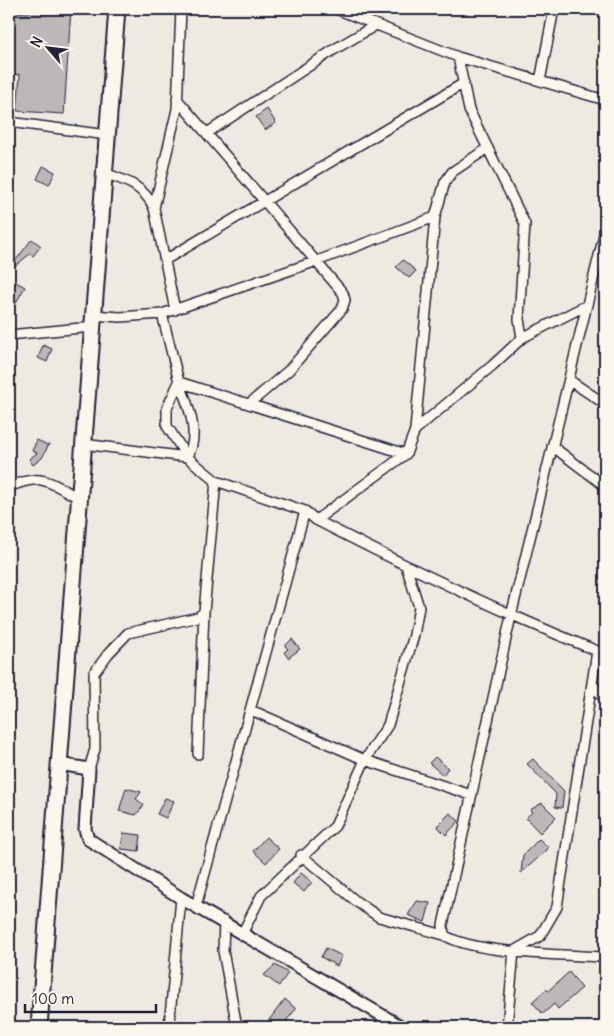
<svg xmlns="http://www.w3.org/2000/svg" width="614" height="1036" viewBox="0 0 614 1036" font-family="Delius,sans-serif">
  <rect width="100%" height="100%" fill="#eeeae2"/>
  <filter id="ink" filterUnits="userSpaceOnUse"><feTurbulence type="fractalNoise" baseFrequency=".02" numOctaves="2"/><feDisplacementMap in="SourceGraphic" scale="10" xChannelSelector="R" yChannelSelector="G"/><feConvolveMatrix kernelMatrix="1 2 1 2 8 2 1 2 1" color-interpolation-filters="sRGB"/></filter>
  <g filter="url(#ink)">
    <path fill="#bcb8b8" stroke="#22223b" d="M 30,9 L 71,9 L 64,114 L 17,111 L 20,75 L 9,73 L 9,12 L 29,13 Z
      M 267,109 L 276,123 L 265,130 L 256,117 Z
      M 43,166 L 55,172 L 49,185 L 37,179 Z
      M 32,239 L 41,246 L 33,256 L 30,254 L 15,266 L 13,264 Z
      M 403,260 L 416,271 L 409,278 L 396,267 Z
      M 16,282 L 25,287 L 9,315 L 9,294 Z
      M 43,345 L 52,349 L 47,362 L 38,358 Z
      M 37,440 L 47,445 L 49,444 L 42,458 L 33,465 L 29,459 L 37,453 L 32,451 Z
      M 292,639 L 300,649 L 288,658 L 284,652 L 288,649 L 285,646 Z
      M 435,757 L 448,768 L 443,775 L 429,763 Z
      M 533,759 L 564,791 L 562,808 L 555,807 L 556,794 L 527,764 Z
      M 126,788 L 141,792 L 136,799 L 144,805 L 136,815 L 119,811 Z
      M 165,798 L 174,801 L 166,818 L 157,814 Z
      M 542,803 L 556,817 L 540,833 L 526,818 L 532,812 L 530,810 Z
      M 450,813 L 459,821 L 446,835 L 437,826 Z
      M 123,833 L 141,835 L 139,851 L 121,849 Z
      M 266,837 L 279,849 L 266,863 L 253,851 Z
      M 539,839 L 548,847 L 547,850 L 521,873 L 523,855 Z
      M 301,873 L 312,882 L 304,892 L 293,883 Z
      M 417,901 L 430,903 L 425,922 L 408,915 Z
      M 326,948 L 342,956 L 337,966 L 321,957 Z
      M 275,965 L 288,973 L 279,986 L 264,975 Z
      M 569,972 L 582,988 L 558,1009 L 554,1004 L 543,1014 L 532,1002 L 546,989 L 548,991 Z
      M 285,999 L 296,1009 L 286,1021 L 288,1022 L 283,1027 L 277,1027 L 269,1020 Z"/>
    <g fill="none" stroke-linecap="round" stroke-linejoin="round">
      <defs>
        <path id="street" d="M 336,9 L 458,57 L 605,100
          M 458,57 L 469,110 L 525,224 L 519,319 L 522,338
          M 540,81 L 554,9
          M 177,99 L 343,293 L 345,300 L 342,309 L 289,370 L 249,404
          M 9,122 L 107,135
          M 207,133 L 335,49 L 376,25
          M 104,173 C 125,180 144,186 154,208 L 175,310
          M 154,208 L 177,109 L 181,9
          M 605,231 L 511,616 L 443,925 L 444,935 C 474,954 567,955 605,957
          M 165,260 L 464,83
          M 162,314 L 179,382 L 406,454
          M 93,315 L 120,317 L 162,314 L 317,261 L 435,217
          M 9,335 L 92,327
          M 569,380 L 605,404
          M 179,382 L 167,408 L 167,426 L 187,457 L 216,481 L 305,511 L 316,520 C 411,569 506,615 605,654
          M 415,430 L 493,365 L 522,338 L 587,305
          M 83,444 L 187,457 C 201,435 188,404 179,382
          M 552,446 L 605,486
          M 9,487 C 43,472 48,482 79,498
          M 316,520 L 406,454 L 415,430 L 435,217 L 445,182 L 452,172 L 488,148
          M 592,684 L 605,699
          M 251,710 L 365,760 L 471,795
          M 198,754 L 204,612
          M 89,769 L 95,749 L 94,673 L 108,654 L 128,633 L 198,617 L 204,612 L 216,481
          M 301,855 L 357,902 L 379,917 L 444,935
          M 196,906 L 305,511
          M 224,921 L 223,951 L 237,1027
          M 243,932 L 261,896 L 335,826 L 365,760 L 388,725 L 414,635 L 419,607 L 406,566
          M 169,1027 L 181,898
          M 507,1027 L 514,951 L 540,936 L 557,907 L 597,651"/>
        <path id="secondary" d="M 59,764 L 89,769 L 85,829 L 88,839 L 181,898 L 402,1027"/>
        <path id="highway" d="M 39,1027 L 117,9"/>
      </defs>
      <use href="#street" stroke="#22223b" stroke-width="12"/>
      <use href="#secondary" stroke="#22223b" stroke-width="15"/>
      <use href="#highway" stroke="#22223b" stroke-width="19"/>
      <use href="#street" stroke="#fbf7ec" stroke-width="9"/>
      <use href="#secondary" stroke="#fbf7ec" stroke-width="11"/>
      <use href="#highway" stroke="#fbf7ec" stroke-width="15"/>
    </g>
  </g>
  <rect width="614" height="1036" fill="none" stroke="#fbf7ec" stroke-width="30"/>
  <rect x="15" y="15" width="584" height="1006" fill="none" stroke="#22223b" stroke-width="2" filter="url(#ink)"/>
  <g transform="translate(48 48) rotate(298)" stroke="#fbf7ec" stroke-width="4" paint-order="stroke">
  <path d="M0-4L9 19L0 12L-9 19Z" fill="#22223b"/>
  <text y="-8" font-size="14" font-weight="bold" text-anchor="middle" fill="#22223b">N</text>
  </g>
  <path d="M25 1004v8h131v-8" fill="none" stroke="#22223b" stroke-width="2.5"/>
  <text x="32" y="1004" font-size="15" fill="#22223b" stroke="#fbf7ec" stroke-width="4" paint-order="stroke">100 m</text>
</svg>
